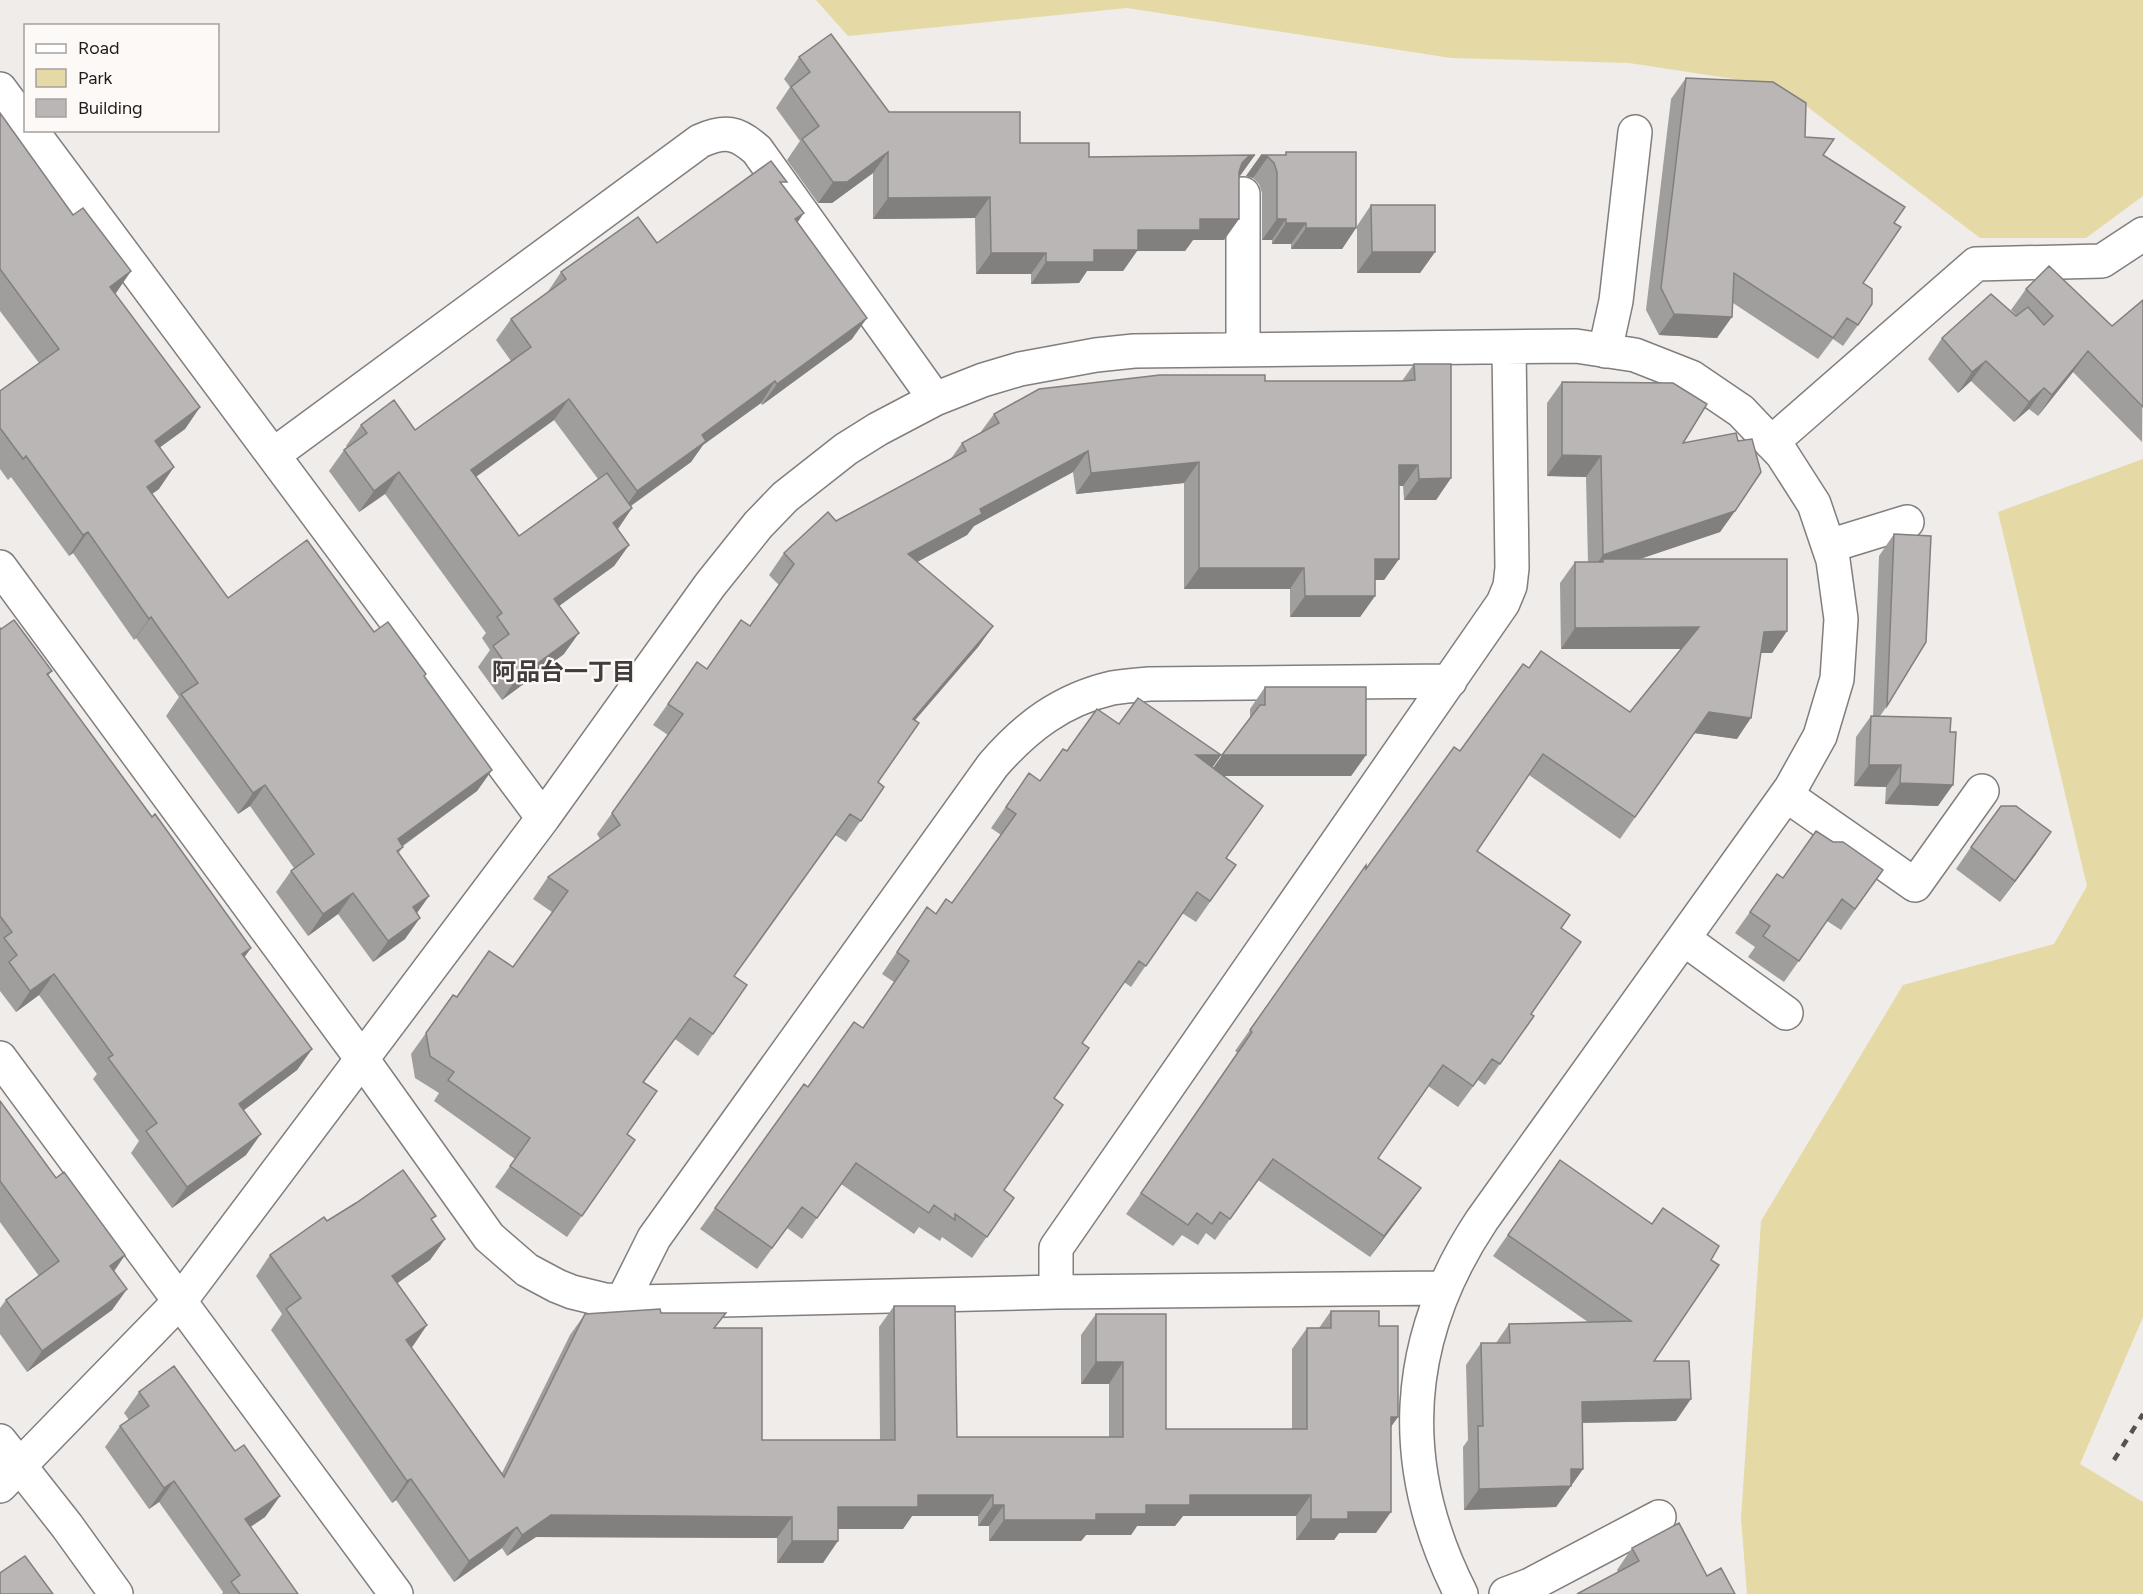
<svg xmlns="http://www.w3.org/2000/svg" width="2143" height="1594" viewBox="0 0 2143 1594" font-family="Figtree,'Noto Sans JP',sans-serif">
  <rect width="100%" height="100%" fill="#efecea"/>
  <path fill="#e5daa5" d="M 816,0 L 2143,0 L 2143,196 L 2086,238 L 1980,238 L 1780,86 L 1629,63 L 1451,58 L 1127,8 L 848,36 Z
    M 2143,459 L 2143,1317 L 2080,1464 L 2143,1502 L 2143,1594 L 1747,1594 L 1741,1518 L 1761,1221 L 1903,985 L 2054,944 L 2087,886 L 1998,512 Z"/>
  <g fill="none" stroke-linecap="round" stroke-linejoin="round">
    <defs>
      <path id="minor" d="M 0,89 L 26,124
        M 31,130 L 543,818
        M 1243,194 L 1243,350
        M 1605,351 L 1616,301 L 1635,132
        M 1771,443 L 1976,264 L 2102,261 L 2143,234
        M 273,455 L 700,141 C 725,130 737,132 757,150 L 935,399
        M 1829,546 L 1907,522
        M 0,567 L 362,1059 L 489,1237 L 527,1270 L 557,1286 L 572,1292 L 605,1300 L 639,1302 L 1056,1292 L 1444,1288
        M 1786,795 L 1915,885 L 1982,791
        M 1684,939 L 1786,1013
        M 0,1058 L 396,1594
        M 1056,1292 L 1056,1248 L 1503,603 L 1510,586 L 1512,568 L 1509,347
        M 622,1302 L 654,1238 L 993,765 C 1026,727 1061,700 1112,688 C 1124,686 1137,685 1149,684 L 1450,681
        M 0,1441 L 67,1526 L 116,1594
        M 0,1486 L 180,1301 L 543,818 L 710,585 L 758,525 L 785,497 L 846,449 L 878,429 L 935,399 L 983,380 L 1020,369 L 1096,355 L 1134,351 L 1576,346 L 1635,355 L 1691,377 L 1741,411 L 1782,454 L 1814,504 L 1833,560 L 1841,619 L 1837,679 L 1820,736 L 1791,788 L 1482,1220 C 1402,1340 1396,1466 1461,1594
        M 1506,1594 L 1530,1585 L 1659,1517"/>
    </defs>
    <use href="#minor" stroke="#817e7d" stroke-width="36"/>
    <use href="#minor" stroke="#fff" stroke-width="33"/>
    <path stroke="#555352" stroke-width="4.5" stroke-dasharray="8 8" stroke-linecap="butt" d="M 2114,1460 L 2143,1414"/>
  </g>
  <path fill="#a09d9d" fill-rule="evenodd" d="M 799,57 L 889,112 L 1020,143 L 1089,157 L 1255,155 L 1239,176 L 1239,219 L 1224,240 L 1193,240 L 1185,251 L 1137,251 L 1123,271 L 1087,271 L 1079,283 L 1031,284 L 1031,274 L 976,274 L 975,218 L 873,219 L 873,173 L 832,203 L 818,203 L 787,160 L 800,141 L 776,108 L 790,87 L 784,79 Z
    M 1686,78 L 1805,137 L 1894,223 L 1863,283 L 1858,325 L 1843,346 L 1833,339 L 1818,359 L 1733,303 L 1717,338 L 1659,335 L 1646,310 L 1671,99 Z
    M 0,113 L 73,215 L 131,271 L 115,294 L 200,407 L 185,429 L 160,447 L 159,489 L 152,494 L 228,598 L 374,632 L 424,677 L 492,770 L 477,791 L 403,846 L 403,847 L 398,854 L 429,896 L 417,913 L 405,939 L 373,962 L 338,914 L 308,936 L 276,892 L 291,871 L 294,868 L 250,806 L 238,814 L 166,716 L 179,697 L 136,638 L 134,640 L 73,553 L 69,556 L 11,477 L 8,480 L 0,469 L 0,391 L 39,363 L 0,311 Z
    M 1286,152 L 1356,228 L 1342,249 L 1291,249 L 1291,244 L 1272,244 L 1272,240 L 1262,240 L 1262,193 L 1259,184 L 1253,178 L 1246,176 L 1261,155 L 1285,155 Z
    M 784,186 L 797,222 L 852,339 L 762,405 L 761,403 L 703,445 L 691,462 L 631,506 L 632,508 L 618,529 L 629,545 L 614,566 L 559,605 L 564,654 L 502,700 L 478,667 L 490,650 L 482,638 L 486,633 L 385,494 L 359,512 L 329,471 L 344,450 L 347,448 L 346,446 L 361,425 L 415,430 L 511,361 L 496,340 L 511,319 L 547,293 L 561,272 L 657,243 ZM 554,420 L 598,479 L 519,536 L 476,477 Z
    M 1371,205 L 1435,252 L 1420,273 L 1357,273 L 1357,226 Z
    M 2026,289 L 2112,326 L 2143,300 L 2142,442 L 2073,372 L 2038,416 L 2029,409 L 2014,422 L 1971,381 L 1958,393 L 1928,359 L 1942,338 L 2016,315 L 2011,310 Z
    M 1414,364 L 1451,478 L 1436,500 L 1404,500 L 1403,486 L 1399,486 L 1399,559 L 1384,580 L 1375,580 L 1375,596 L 1360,617 L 1290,617 L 1290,589 L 1184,589 L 1184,483 L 1076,494 L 1073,472 L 974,526 L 967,535 L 917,562 L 993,626 L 978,647 L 915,720 L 878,782 L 884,787 L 846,842 L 835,835 L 734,976 L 747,985 L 698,1056 L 675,1039 L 644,1082 L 627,1134 L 635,1140 L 567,1237 L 495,1187 L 515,1159 L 434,1101 L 439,1093 L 415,1078 L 411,1054 L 453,995 L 456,997 L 513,967 L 552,912 L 533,899 L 548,877 L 600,839 L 597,834 L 668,735 L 653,725 L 697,662 L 707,669 L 750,626 L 779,585 L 769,575 L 784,553 L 836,521 L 950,460 L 962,443 L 980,433 L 994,414 L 1265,381 L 1402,381 Z
    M 1562,382 L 1683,443 L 1735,511 L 1720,532 L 1640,559 L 1787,631 L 1772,653 L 1761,653 L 1737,739 L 1694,733 L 1620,839 L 1529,775 L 1477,851 L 1561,928 L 1531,1014 L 1534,1016 L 1485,1085 L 1478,1080 L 1458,1107 L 1428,1086 L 1378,1158 L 1421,1188 L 1370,1257 L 1258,1180 L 1215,1240 L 1206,1233 L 1198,1245 L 1182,1235 L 1173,1246 L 1126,1214 L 1238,1053 L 1235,1051 L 1366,865 L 1366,869 L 1460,751 L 1529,668 L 1630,712 L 1682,649 L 1561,649 L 1560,583 L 1575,562 L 1588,562 L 1586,477 L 1547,476 L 1547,403 Z
    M 1894,534 L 1887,706 L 1880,716 L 1938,806 L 1885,804 L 1886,787 L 1854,786 L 1856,737 L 1871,716 L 1873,716 L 1879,556 Z
    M 0,628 L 52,671 L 48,676 L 152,817 L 251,948 L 244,957 L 312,1049 L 297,1070 L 244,1110 L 246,1155 L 172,1208 L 131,1153 L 139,1141 L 93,1079 L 97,1074 L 39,995 L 16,1012 L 0,991 Z
    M 1265,687 L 1366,755 L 1351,776 L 1225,776 L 1226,858 L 1236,865 L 1196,922 L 1182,913 L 1131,987 L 1124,982 L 1082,1043 L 1054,1098 L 1004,1190 L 1014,1198 L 972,1258 L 942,1237 L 940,1241 L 919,1227 L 914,1234 L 841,1184 L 802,1239 L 787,1228 L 757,1269 L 700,1229 L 804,1084 L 808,1087 L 863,1028 L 894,982 L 882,974 L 927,907 L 936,914 L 952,903 L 1001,835 L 991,828 L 1029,773 L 1040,781 L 1067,751 L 1119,724 L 1221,755 L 1213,767 L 1213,768 L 1250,719 L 1250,709 Z
    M 1833,842 L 1883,870 L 1841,930 L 1827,921 L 1784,982 L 1748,957 L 1755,947 L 1735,933 L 1777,874 L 1783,878 Z
    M 1971,847 L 2036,854 L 2000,902 L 1956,869 Z
    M 0,1101 L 56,1178 L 125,1255 L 114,1272 L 127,1289 L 112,1310 L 27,1372 L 0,1334 L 0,1308 L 6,1300 L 39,1276 L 0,1222 Z
    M 1560,1160 L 1652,1224 L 1711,1260 L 1654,1361 L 1676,1421 L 1582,1423 L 1583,1469 L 1556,1507 L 1464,1510 L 1463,1447 L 1468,1440 L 1466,1365 L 1481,1343 L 1496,1343 L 1509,1324 L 1588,1322 L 1493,1256 Z
    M 327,1221 L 433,1221 L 445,1239 L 430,1260 L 397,1283 L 413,1346 L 411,1347 L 502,1473 L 570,1335 L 585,1314 L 661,1313 L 715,1328 L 762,1440 L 880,1440 L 879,1327 L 894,1306 L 957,1437 L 1109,1437 L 1109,1384 L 1081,1384 L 1081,1335 L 1096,1314 L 1166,1429 L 1292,1429 L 1292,1349 L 1307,1328 L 1319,1328 L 1331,1311 L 1379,1326 L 1398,1417 L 1391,1426 L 1376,1533 L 1339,1533 L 1334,1540 L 1296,1540 L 1296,1516 L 1183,1516 L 1175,1526 L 1137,1526 L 1131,1535 L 1086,1535 L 1081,1541 L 989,1541 L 989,1526 L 978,1526 L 978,1516 L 912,1516 L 903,1529 L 838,1529 L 823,1563 L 777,1563 L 777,1538 L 536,1537 L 507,1556 L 502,1548 L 454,1582 L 396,1500 L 392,1503 L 271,1330 L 282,1314 L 256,1276 L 270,1255 Z
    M 139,1392 L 235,1451 L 280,1496 L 265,1517 L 250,1527 L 298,1594 L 222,1594 L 223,1592 L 159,1502 L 149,1509 L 105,1447 L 120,1426 L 129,1420 L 124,1413 Z
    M 1632,1548 L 1707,1576 L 1618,1572 L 1617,1570 Z"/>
  <path fill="#827f7f" d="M 888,152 L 873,173 L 832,203 L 818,203 L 833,182 Z
    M 1255,155 L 1240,176 L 1233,178 L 1242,163 L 1248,157 Z
    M 1261,155 L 1268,157 L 1253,178 L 1246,176 Z
    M 990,197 L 975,218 L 873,219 L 888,198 Z
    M 804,213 L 789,235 L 795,219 Z
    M 1200,219 L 1239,219 L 1224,240 L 1193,240 L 1185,251 L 1137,251 L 1123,271 L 1087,271 L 1079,283 L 1031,284 L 1046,262 L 1094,250 L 1138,230 Z
    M 1277,219 L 1286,219 L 1272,240 L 1262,240 Z
    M 1286,223 L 1306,223 L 1291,244 L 1272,244 Z
    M 1306,228 L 1356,228 L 1342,249 L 1291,249 Z
    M 1372,252 L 1435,252 L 1420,273 L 1357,273 Z
    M 991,253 L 1046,253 L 1031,274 L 976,274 Z
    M 131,271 L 116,293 L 95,308 L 110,287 Z
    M 1674,314 L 1732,317 L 1717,338 L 1659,335 Z
    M 867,318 L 852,339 L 762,405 L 777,384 Z
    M 2088,351 L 2073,372 L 2038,416 L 2052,395 Z
    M 1986,361 L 1971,381 L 1958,393 L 1972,372 Z
    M 775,381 L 761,403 L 703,445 L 691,462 L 622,512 L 637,491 L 702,435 Z
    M 2044,388 L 2029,409 L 2014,422 L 2029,402 Z
    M 569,399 L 554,420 L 456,491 L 471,470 Z
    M 200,407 L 185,429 L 140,462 L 155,441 Z
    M 1088,451 L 1073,472 L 974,526 L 967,535 L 893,575 L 908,554 L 980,509 Z
    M 1562,455 L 1601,456 L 1586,477 L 1547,476 Z
    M 1199,462 L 1184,483 L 1076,494 L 1091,473 Z
    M 1399,465 L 1418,465 L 1403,486 L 1384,486 Z
    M 174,467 L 159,489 L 132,508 L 147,487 Z
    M 399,472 L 385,494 L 359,512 L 374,491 Z
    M 1451,478 L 1436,500 L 1404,500 L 1419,479 Z
    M 632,508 L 617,530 L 613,523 Z
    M 1735,511 L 1720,532 L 1595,574 L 1603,562 L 1603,559 L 1592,575 L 1588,576 L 1603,555 Z
    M 88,532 L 73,553 L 69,556 L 83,535 Z
    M 629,545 L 614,566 L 540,620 L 554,599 Z
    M 1375,559 L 1399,559 L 1384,580 L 1360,580 Z
    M 1199,568 L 1304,568 L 1290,589 L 1184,589 Z
    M 1305,596 L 1375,596 L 1360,617 L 1290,617 Z
    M 151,617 L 136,638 L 134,640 L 149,619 Z
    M 993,626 L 978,647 L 898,740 L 913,719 Z
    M 1699,627 L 1684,649 L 1561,649 L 1575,628 Z
    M 1787,631 L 1772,653 L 1749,653 L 1764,632 Z
    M 579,633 L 564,654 L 502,700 L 516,679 Z
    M 1709,712 L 1751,718 L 1737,739 L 1694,733 L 1620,839 Z
    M 1196,755 L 1221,755 L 1206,776 Z
    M 1222,755 L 1366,755 L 1351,776 L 1208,776 Z
    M 1869,765 L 1901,765 L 1886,787 L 1854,786 Z
    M 492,770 L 477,791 L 383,860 L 398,839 Z
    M 1900,783 L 1953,785 L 1938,806 L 1885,804 Z
    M 265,785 L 250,806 L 238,814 L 253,793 Z
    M 2051,832 L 2036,854 L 2000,902 L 2015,881 Z
    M 353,893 L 338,914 L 308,936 L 323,914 Z
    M 429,896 L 414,917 L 413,907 Z
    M 420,918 L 405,939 L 373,962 L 388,941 Z
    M 251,948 L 236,969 L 242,954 Z
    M 54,974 L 39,995 L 16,1012 L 30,991 Z
    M 312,1049 L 297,1070 L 224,1125 L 239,1104 Z
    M 261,1134 L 246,1155 L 172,1208 L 187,1187 Z
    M 1421,1188 L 1406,1209 L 1370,1257 L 1384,1236 Z
    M 445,1239 L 430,1260 L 378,1297 L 392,1276 Z
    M 125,1255 L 110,1276 L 110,1266 Z
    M 127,1289 L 112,1310 L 27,1372 L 42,1351 Z
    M 427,1325 L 413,1346 L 391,1361 L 406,1340 Z
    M 1096,1362 L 1123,1362 L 1109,1384 L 1081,1384 Z
    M 1691,1399 L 1676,1421 L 1567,1423 L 1582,1402 Z
    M 1391,1417 L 1398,1417 L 1383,1438 Z
    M 1571,1469 L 1583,1469 L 1556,1507 L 1464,1510 L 1479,1489 Z
    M 411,1479 L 396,1500 L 392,1503 L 407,1481 Z
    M 174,1481 L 159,1502 L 149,1509 L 164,1488 Z
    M 918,1495 L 993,1495 L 978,1516 L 912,1516 L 903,1529 L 823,1529 L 838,1507 Z
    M 1190,1495 L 1311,1495 L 1296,1516 L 1183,1516 L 1175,1526 L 1137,1526 L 1131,1535 L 1086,1535 L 1081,1541 L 989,1541 L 1004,1520 L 1096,1514 L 1146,1505 Z
    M 280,1496 L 265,1517 L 230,1541 L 245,1519 Z
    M 993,1505 L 1004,1505 L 989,1526 L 978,1526 Z
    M 1348,1512 L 1391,1512 L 1376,1533 L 1339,1533 L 1334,1540 L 1296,1540 L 1311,1519 Z
    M 551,1515 L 792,1517 L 777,1538 L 536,1537 L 507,1556 L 522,1535 Z
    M 517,1527 L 502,1548 L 454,1582 L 469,1561 Z
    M 792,1541 L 838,1541 L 823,1563 L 777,1563 Z"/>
  <path fill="#bab6b6" stroke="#827f7f" stroke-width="1.5" d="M 831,34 L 889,112 L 1020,112 L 1020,143 L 1089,143 L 1089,157 L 1255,155 L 1248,157 L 1242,163 L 1239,172 L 1239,219 L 1200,219 L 1200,230 L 1138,230 L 1138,250 L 1094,250 L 1094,262 L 1046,262 L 1046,253 L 991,253 L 990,197 L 888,198 L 888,152 L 847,182 L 833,182 L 802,139 L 819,126 L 791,87 L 810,72 L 799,57 Z
    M 1686,78 L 1773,82 L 1806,103 L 1805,137 L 1834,139 L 1823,155 L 1905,207 L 1894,223 L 1901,227 L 1863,283 L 1872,289 L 1872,304 L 1858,325 L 1847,318 L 1833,338 L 1734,273 L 1732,317 L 1674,314 L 1661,288 Z
    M 0,113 L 73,215 L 83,208 L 131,271 L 110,287 L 200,407 L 155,441 L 174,467 L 147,487 L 228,598 L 307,540 L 374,632 L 388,622 L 426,674 L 424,676 L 492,770 L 398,839 L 403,847 L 397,851 L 429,896 L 413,907 L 420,918 L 388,941 L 353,893 L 323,914 L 291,871 L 314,854 L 265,785 L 253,793 L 181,694 L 198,683 L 151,617 L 149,619 L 88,532 L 83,535 L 26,456 L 23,459 L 0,428 L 0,391 L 59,349 L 0,269 Z
    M 1286,152 L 1356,152 L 1356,228 L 1306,228 L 1306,223 L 1286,223 L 1286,219 L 1277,219 L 1277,172 L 1274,163 L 1268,157 L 1261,155 L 1286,155 Z
    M 771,161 L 787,182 L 780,182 L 804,213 L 795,219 L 867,318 L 777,384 L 775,381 L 702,435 L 706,441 L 637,491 L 569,399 L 471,470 L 519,536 L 607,473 L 632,508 L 613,523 L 629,545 L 554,599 L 579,633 L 516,679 L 493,646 L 509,634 L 497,617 L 502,613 L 399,472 L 374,491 L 344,450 L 367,433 L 361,425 L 394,400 L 415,430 L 531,347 L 511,319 L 566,279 L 561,272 L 638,217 L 657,243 Z
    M 1371,205 L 1435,205 L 1435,252 L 1372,252 Z
    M 2049,266 L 2112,326 L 2143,300 L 2143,407 L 2088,351 L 2052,395 L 2044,388 L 2029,402 L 1986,361 L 1972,372 L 1942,338 L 1991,294 L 2016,316 L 2028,307 L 2044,325 L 2053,316 L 2026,289 Z
    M 1414,364 L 1451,364 L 1451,478 L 1419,479 L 1418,465 L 1399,465 L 1399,559 L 1375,559 L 1375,596 L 1305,596 L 1304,568 L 1199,568 L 1199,462 L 1091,473 L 1088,451 L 980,509 L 982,514 L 908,554 L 993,626 L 913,719 L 919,723 L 878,782 L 884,787 L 861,821 L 850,814 L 734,976 L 747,985 L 713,1034 L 690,1018 L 643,1082 L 657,1091 L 627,1134 L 635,1140 L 582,1216 L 510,1166 L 530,1138 L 448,1080 L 454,1072 L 430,1056 L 426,1033 L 453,995 L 457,997 L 489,951 L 513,967 L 568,891 L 548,877 L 620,825 L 612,813 L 683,714 L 668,704 L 697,662 L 707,669 L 741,620 L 750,626 L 794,564 L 784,553 L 828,512 L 836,521 L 966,451 L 962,443 L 999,423 L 994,414 L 1039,389 L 1160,375 L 1265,375 L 1265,381 L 1403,381 L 1415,380 Z
    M 1562,382 L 1673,383 L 1707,404 L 1683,443 L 1736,433 L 1738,441 L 1752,439 L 1761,472 L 1735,511 L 1603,555 L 1601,456 L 1562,455 Z
    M 1894,534 L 1931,536 L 1926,642 L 1887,706 Z
    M 1603,559 L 1787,559 L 1787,631 L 1764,632 L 1751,718 L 1709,712 L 1635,817 L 1543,754 L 1477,851 L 1570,915 L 1561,928 L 1581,942 L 1531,1014 L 1534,1016 L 1500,1064 L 1492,1059 L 1473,1086 L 1443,1065 L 1378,1158 L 1421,1188 L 1384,1236 L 1273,1159 L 1230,1219 L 1220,1212 L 1212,1224 L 1197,1213 L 1188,1225 L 1141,1193 L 1252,1032 L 1250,1030 L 1366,865 L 1366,869 L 1454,747 L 1460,751 L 1523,664 L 1529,668 L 1541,651 L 1630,712 L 1699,627 L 1575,628 L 1575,562 L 1603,562 Z
    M 14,620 L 52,671 L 47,674 L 152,817 L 155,814 L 251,948 L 242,954 L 312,1049 L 239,1104 L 261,1134 L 187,1187 L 146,1131 L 157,1123 L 108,1058 L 113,1055 L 54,974 L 30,991 L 9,962 L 17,955 L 4,938 L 12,932 L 0,916 L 0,628 L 1,629 Z
    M 1265,687 L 1366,687 L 1366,755 L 1222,755 L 1260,705 L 1265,705 Z
    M 1138,698 L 1221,755 L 1196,755 L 1263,806 L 1226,858 L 1236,865 L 1210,901 L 1197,892 L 1146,966 L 1139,961 L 1082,1043 L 1089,1048 L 1054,1098 L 1063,1105 L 1004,1190 L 1014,1198 L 987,1237 L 955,1214 L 955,1220 L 934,1205 L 929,1213 L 856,1163 L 817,1218 L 802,1207 L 772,1248 L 715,1208 L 804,1084 L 808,1087 L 854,1022 L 863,1028 L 909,961 L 897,952 L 927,907 L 936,914 L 946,899 L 952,903 L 1016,814 L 1006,807 L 1029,773 L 1040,781 L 1063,749 L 1067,751 L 1097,709 L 1119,724 Z
    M 1871,716 L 1951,718 L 1950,732 L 1956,732 L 1953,785 L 1900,783 L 1901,765 L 1869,765 Z
    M 2001,806 L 2016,806 L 2051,832 L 2015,881 L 1971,847 Z
    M 1816,831 L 1833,842 L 1843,842 L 1883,870 L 1855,909 L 1842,899 L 1799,961 L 1763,936 L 1770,926 L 1750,912 L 1777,874 L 1783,878 Z
    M 0,1101 L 56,1178 L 64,1172 L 125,1255 L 110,1266 L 127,1289 L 42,1351 L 6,1300 L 59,1261 L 0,1181 Z
    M 1560,1160 L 1652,1224 L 1663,1208 L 1719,1246 L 1711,1260 L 1719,1265 L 1654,1361 L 1689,1361 L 1691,1399 L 1582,1402 L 1583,1469 L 1571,1469 L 1571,1486 L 1479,1489 L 1478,1426 L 1483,1426 L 1481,1343 L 1510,1343 L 1509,1324 L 1631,1321 L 1508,1235 Z
    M 403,1170 L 436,1216 L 431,1219 L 445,1239 L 392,1276 L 427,1325 L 406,1340 L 504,1477 L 585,1314 L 660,1309 L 661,1313 L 726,1313 L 714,1328 L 762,1328 L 762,1440 L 895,1440 L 894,1306 L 955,1306 L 957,1437 L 1123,1437 L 1123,1362 L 1096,1362 L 1096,1314 L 1166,1314 L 1166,1429 L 1307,1429 L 1307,1328 L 1331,1328 L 1331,1311 L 1379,1311 L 1379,1326 L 1398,1326 L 1398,1417 L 1391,1417 L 1391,1512 L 1348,1512 L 1348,1519 L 1311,1519 L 1311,1495 L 1190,1495 L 1190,1505 L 1146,1505 L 1146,1514 L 1096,1514 L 1096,1520 L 1004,1520 L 1004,1505 L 993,1505 L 993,1495 L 918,1495 L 918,1507 L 838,1507 L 838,1541 L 792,1541 L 792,1517 L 551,1515 L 522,1535 L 517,1527 L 469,1561 L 411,1479 L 407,1481 L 286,1309 L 301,1298 L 270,1255 L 324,1217 L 327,1221 L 356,1203 Z
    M 174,1366 L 235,1451 L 244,1445 L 280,1496 L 245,1519 L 298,1594 L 240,1594 L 231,1582 L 240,1575 L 174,1481 L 164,1488 L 120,1426 L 149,1406 L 139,1392 Z
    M 1679,1523 L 1707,1576 L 1721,1568 L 1735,1594 L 1577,1594 L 1639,1561 L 1632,1548 Z
    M 25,1556 L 53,1594 L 0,1594 L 0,1573 Z"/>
  <g text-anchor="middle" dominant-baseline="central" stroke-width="4.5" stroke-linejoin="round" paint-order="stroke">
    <g font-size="24" font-weight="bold" fill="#403d3c" stroke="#fdf9f7">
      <text x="564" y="671">阿品台一丁目</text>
    </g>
  </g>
  <rect x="24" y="24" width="195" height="108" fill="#fdf9f7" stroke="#a4a19f" stroke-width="1.5"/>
  <rect x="36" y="44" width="30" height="9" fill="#ffffff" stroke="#a4a19f" stroke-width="1.5"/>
  <text x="78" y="54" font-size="18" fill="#1e1c1c">Road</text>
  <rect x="36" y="69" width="30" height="18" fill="#e5daa5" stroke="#a4a19f" stroke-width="1.5"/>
  <text x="78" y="84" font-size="18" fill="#1e1c1c">Park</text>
  <rect x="36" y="99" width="30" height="18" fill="#bab6b6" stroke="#a4a19f" stroke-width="1.5"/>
  <text x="78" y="114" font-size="18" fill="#1e1c1c">Building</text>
</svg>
